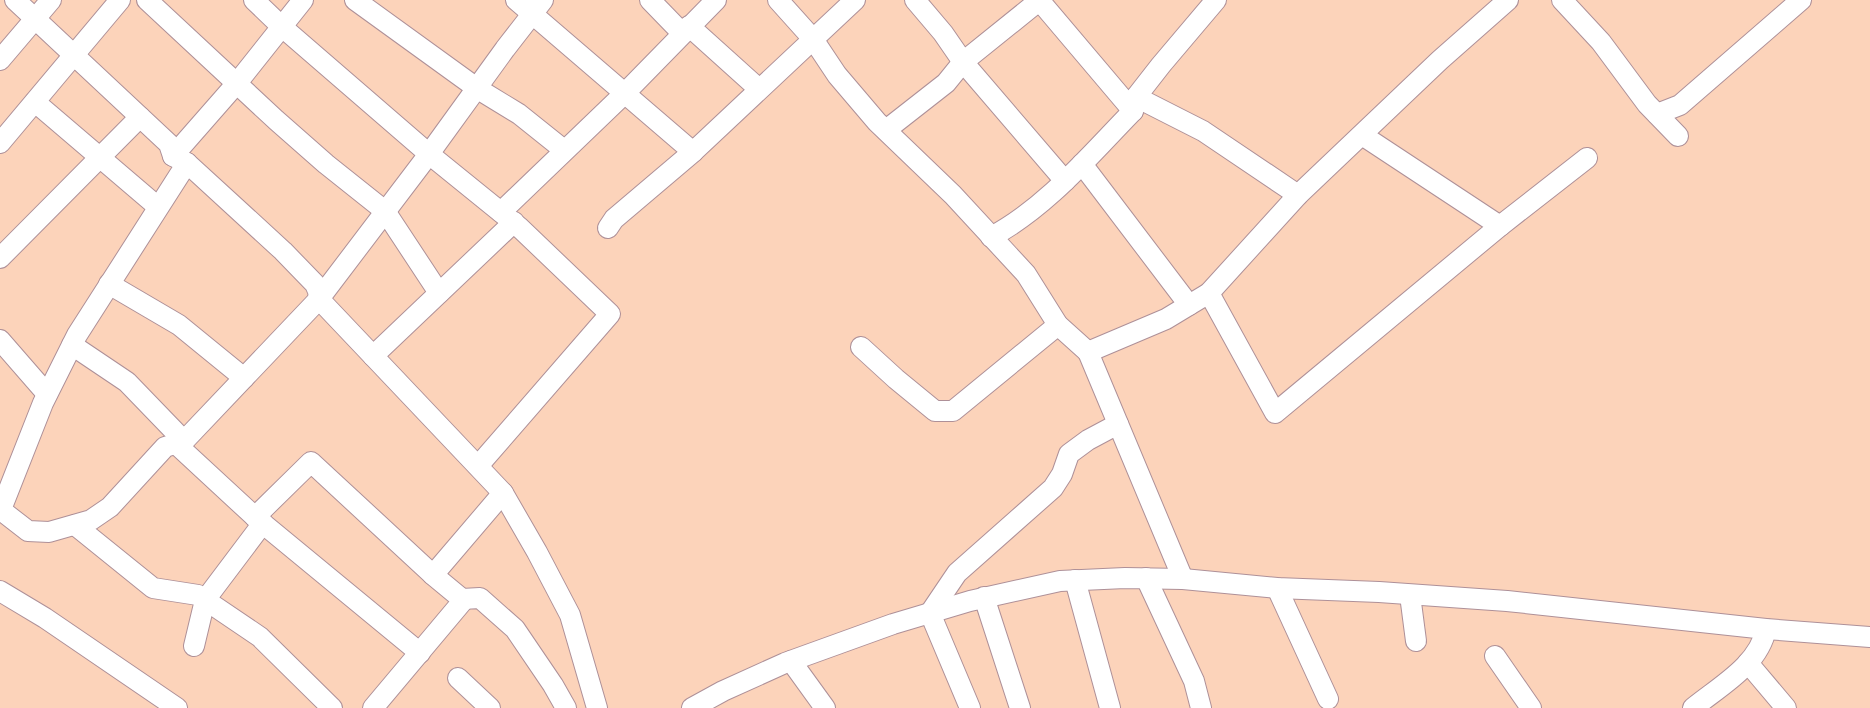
<svg xmlns="http://www.w3.org/2000/svg" width="1870" height="708" viewBox="0 0 1870 708" font-family="'PT Sans Narrow',sans-serif">
<rect width="100%" height="100%" fill="#fcf5f7"/>
<rect fill="#fcd3ba" x="0" y="0" width="1870" height="708"/>
<g fill="none" stroke-linecap="round" stroke-linejoin="round">
<g stroke="#ae9098" stroke-width="22">
<g id="minor">
<polyline points="15,0 169,144 173,156 187,163 283,251 315,284 318,291 319,299 503,493 537,552 570,615 597,708"/>
<polyline points="147,0 276,120 326,164 385,211 439,293"/>
<polyline points="254,0 281,26 429,154 519,227 610,314 478,466"/>
<polyline points="355,0 478,89 519,114 564,150"/>
<polyline points="516,0 693,152 855,0"/>
<polyline points="650,0 682,33"/>
<polyline points="778,0 813,39 837,75 877,122 953,195 1026,274 1058,325 1088,352"/>
<polyline points="915,0 943,33 963,62 1065,181"/>
<polyline points="1039,0 1133,111"/>
<polyline points="1562,0 1601,42 1647,104 1678,136"/>
<polyline points="689,26 759,89"/>
<polyline points="0,60 51,0"/>
<polyline points="1136,97 1203,131 1298,195"/>
<polyline points="35,102 158,207"/>
<polyline points="1657,114 1680,105 1801,0"/>
<polyline points="886,130 946,83 963,62 1040,0"/>
<polyline points="0,143 120,0"/>
<polyline points="173,156 237,83 303,0"/>
<polyline points="1082,164 1189,305"/>
<polyline points="501,212 625,93 716,0"/>
<polyline points="1500,226 1587,158"/>
<polyline points="608,228 614,219 693,152"/>
<path d="M 991,237 C 1047,207 1089,156 1133,111 L 1136,97 L 1161,65 L 1216,0"/>
<polyline points="0,258 140,117"/>
<polyline points="109,284 179,325 244,378"/>
<polyline points="1209,293 1275,413 1500,226 1362,135"/>
<polyline points="0,340 47,394"/>
<polyline points="72,345 127,382 184,441"/>
<polyline points="861,347 896,379 935,411 953,411 1058,325"/>
<polyline points="373,356 514,222"/>
<polyline points="175,443 255,517 420,653"/>
<polyline points="1,510 28,531 49,532 91,520 110,507 165,447 184,441 319,299 429,154 505,49 543,0"/>
<polyline points="0,512 43,403 77,335 187,163"/>
<polyline points="255,517 311,462 433,575"/>
<polyline points="75,525 153,588 198,595 260,637 332,708"/>
<polyline points="1146,578 1194,681 1201,708"/>
<polyline points="1183,579 1088,352 1166,319 1209,293 1298,195 1440,60 1508,0"/>
<polyline points="1075,580 1110,708"/>
<polyline points="1277,588 1328,699"/>
<polyline points="0,591 45,618 177,708"/>
<polyline points="1410,595 1416,641"/>
<polyline points="984,597 1020,708"/>
<polyline points="462,599 480,598 515,629 553,685 566,708"/>
<polyline points="194,646 205,600 263,523"/>
<polyline points="1495,656 1531,708"/>
<polyline points="791,661 825,708"/>
<polyline points="1748,663 1786,708"/>
<polyline points="458,678 490,708"/>
<polyline points="373,708 462,602 462,599 433,575 503,493"/>
<polyline points="692,708 723,691 785,663 893,624 970,601 1060,581 1125,578 1183,579 1277,588 1379,592 1507,601 1766,629 1870,637"/>
<polyline points="970,708 930,613 957,573 1053,488 1062,474 1069,454 1088,440 1118,424"/>
<path d="M 1693,708 C 1720,686 1759,665 1766,629"/>
</g>
</g>
<use href="#minor" stroke="#fff" stroke-width="20"/>
</g>
</svg>
